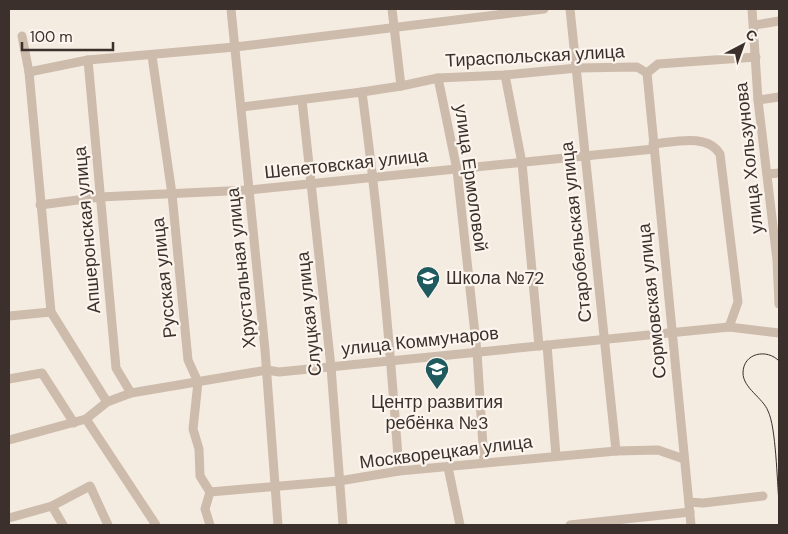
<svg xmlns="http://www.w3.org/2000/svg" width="788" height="534" viewBox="0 0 788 534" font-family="'DM Sans',sans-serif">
<rect width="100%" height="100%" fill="#f4ebe1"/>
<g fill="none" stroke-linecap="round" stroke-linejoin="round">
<g stroke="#cdbbac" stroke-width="9">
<polyline points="231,9 265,350 278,525"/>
<path d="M 392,9 L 401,86 L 362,92 C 379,218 390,344 399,471"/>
<polyline points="570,9 616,451"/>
<polyline points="752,9 758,100 777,260 779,304"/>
<polyline points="755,25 779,21"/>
<polyline points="22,36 29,72 51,312 107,402"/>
<polyline points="152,56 172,194 188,360 198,382 193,429 199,449 200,476 210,492"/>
<polyline points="88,60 116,368 131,393"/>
<polyline points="29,72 88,60 235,47 544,9"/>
<polyline points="647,73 691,525"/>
<polyline points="505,75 522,163 539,346"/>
<polyline points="438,78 457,170 477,352 484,462"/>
<polyline points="401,86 438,78 505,75 577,68 637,67 647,73 658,64 756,57"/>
<polyline points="302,100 331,367 343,525"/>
<polyline points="758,100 779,97"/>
<polyline points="242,107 362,92"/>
<path d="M 653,144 C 675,142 707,133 720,154 L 738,302 L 729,327"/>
<polyline points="767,174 779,173"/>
<polyline points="40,205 100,197 249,190 654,149"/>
<polyline points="9,316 51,312"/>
<polyline points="547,345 556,456"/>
<polyline points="9,379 42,373 74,423"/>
<polyline points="86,419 156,525"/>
<polyline points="9,440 86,419 107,402 131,393 267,370 279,372 729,327 779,333"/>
<polyline points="448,467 460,525"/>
<polyline points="210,492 339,481 399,471 616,451 658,450 684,459"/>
<polyline points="689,502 703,503 763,496"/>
<polyline points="52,506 63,525"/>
<polyline points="9,518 52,506 90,486 108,525"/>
<polyline points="210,525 205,509 210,492"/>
<polyline points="570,525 690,512"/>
</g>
<path stroke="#3b302b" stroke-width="1" d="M 779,361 C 767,348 743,353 743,373 C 743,388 763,398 768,411 C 776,427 777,481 779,502"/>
</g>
<defs>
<g id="school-pin" transform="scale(1.25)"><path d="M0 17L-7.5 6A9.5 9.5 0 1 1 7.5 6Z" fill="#1f5a5e" stroke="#fbf5ee"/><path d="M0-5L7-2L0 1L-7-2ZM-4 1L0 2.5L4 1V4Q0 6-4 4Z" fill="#fff"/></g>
</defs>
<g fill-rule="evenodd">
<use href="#school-pin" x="428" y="278"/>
<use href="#school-pin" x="437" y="369"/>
</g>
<g text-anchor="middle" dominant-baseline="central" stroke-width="4.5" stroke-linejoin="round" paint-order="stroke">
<g font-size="18" fill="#3b302b" stroke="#fbf5ee">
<text transform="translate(535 56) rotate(-3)">Тираспольская улица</text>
<text transform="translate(749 158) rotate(-96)">улица Хользунова</text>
<text transform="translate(346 164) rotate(-6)">Шепетовская улица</text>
<text transform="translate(471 178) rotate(82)">улица Ермоловой</text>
<text transform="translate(87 230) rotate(-95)">Апшеронская улица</text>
<text transform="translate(576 232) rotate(-96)">Старобельская улица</text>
<text transform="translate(241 268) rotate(-96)">Хрустальная улица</text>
<text transform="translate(164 278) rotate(-96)">Русская улица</text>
<text transform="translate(652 301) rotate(-96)">Сормовская улица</text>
<text transform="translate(309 314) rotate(-96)">Слуцкая улица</text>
<text transform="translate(420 341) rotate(-6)">улица Коммунаров</text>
<text transform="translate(446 452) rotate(-7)">Москворецкая улица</text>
</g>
<g font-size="18" fill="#3b302b" stroke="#fbf5ee" text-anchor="start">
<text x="446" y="278">Школа №72</text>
<text x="437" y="402" text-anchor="middle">Центр развития<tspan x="437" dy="21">ребёнка №3</tspan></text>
</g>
</g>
<rect width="788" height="534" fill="none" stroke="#3b302b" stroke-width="20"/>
<g transform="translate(743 45) rotate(41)" stroke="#fbf5ee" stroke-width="4" paint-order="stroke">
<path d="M0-4L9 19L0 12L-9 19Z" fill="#3b302b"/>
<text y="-8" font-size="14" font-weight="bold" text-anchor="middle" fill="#3b302b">С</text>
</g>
<path d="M22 42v8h91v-8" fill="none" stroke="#3b302b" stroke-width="2.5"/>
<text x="30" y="42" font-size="15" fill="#3b302b" stroke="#fbf5ee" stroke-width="4" paint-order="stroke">100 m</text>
</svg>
